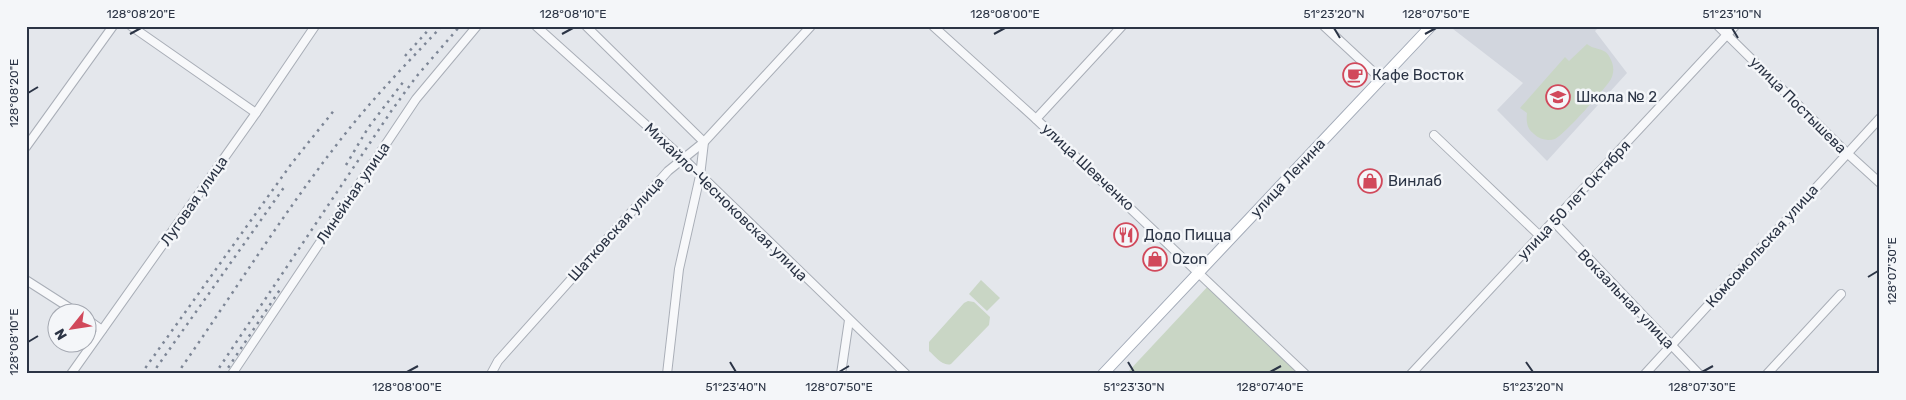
<svg xmlns="http://www.w3.org/2000/svg" width="1906" height="400" viewBox="0 0 1906 400" font-family="Rubik,sans-serif">
<rect width="100%" height="100%" fill="#e4e7ec"/>
<polygon fill="#d2d6de" points="1456,26 1600,26 1595,31 1627,73 1547,161 1497,110 1523,83 1453,29"/>
<g fill="#c9d6c5">
<path d="M 1587,44 C 1595,51 1606,46 1611,60 C 1614,66 1614,73 1611,79 C 1606,88 1564,135 1555,139 C 1548,141 1540,140 1534,134 C 1527,129 1526,122 1527,113 L 1520,108 L 1565,57 L 1569,61 Z"/>
<polygon points="981,280 1000,298 987,311 969,294"/>
<polygon points="1211,283 1302,374 1126,374"/>
<path d="M 968,301 L 974,302 L 990,317 L 989,325 L 951,364 C 943,367 935,356 929,351 L 929,342 L 964,303 Z"/>
</g>
<g fill="none" stroke-linecap="round" stroke-linejoin="round">
<g stroke="#a9aeb7" stroke-width="10">
<g id="minor">
<polyline points="131,26 256,113"/>
<polyline points="536,26 684,159 906,374"/>
<polyline points="586,26 704,142 700,176 679,269 667,374"/>
<polyline points="933,26 1036,119 1305,374"/>
<polyline points="1324,26 1381,79"/>
<polyline points="1718,26 1847,153 1880,183"/>
<polyline points="1036,119 1122,26"/>
<polyline points="1434,135 1540,236"/>
<polyline points="26,147 113,26"/>
<polyline points="1554,222 1699,374"/>
<polyline points="26,280 76,312"/>
<polyline points="88,320 102,330"/>
<polyline points="71,374 256,113 315,26"/>
<polyline points="232,374 416,99 477,26"/>
<polyline points="491,374 498,361 668,171 704,142 811,26"/>
<polyline points="841,374 849,320"/>
<polyline points="1411,374 1735,26"/>
<polyline points="1645,374 1880,118"/>
<polyline points="1767,374 1841,294"/>
</g>
</g>
<g stroke="#a3abb8" stroke-width="12">
<polyline id="major" points="1103,374 1431,26"/>
</g>
<use href="#minor" stroke="#f7f8fa" stroke-width="8"/>
<use href="#major" stroke="#fff" stroke-width="10"/>
<g stroke="#7d8696" stroke-width="2.5" stroke-dasharray="2.5 5" stroke-linecap="butt">
<polyline points="405,56 432,26"/>
<polyline points="346,165 368,128 404,81"/>
<polyline points="141,374 292,163 336,108"/>
<polyline points="152,374 285,186"/>
<path d="M 177,374 C 233,294 285,210 345,134 C 375,96 409,61 442,26"/>
<polyline points="215,374 392,110 416,77 460,26"/>
<polyline points="224,374 281,288"/>
</g>
</g>
<path fill="none" stroke="#2b3445" stroke-width="2" d="M 1334,28 L 1340,38M 1732,28 L 1738,38M 130,34 L 141,28M 562,34 L 573,28M 994,34 L 1005,28M 1425,34 L 1436,28M 28,93 L 38,87M 1868,277 L 1878,271M 28,342 L 38,336M 730,362 L 736,372M 1128,362 L 1134,372M 1526,362 L 1533,372M 407,372 L 418,366M 839,372 L 849,366M 1270,372 L 1281,366M 1702,372 L 1713,366"/>
<defs>
<g id="cafe-ring" transform="scale(1.25)"><circle r="9.5" fill="#f4f6f9" stroke="#d1495b" stroke-width="1.5"/><path d="M-5.5-4.5H6V0H3Q3 3.5 0 3.5H-2.5Q-5.5 3.5-5.5 0ZM3-3.2v2h1.7v-2ZM-6 4.5H4V6H-6Z" fill="#d1495b"/></g>
<g id="school-ring" transform="scale(1.25)"><circle r="9.5" fill="#f4f6f9" stroke="#d1495b" stroke-width="1.5"/><path d="M0-5L7-2L0 1L-7-2ZM-4 1L0 2.5L4 1V4Q0 6-4 4Z" fill="#d1495b"/></g>
<g id="shop-ring" transform="scale(1.25)"><circle r="9.5" fill="#f4f6f9" stroke="#d1495b" stroke-width="1.5"/><path d="M-5-2.5h2.3a2.7 3.5 0 0 1 5.4 0H5L5.5 6h-11ZM-1.5-2.5h3a1.5 2.3 0 0 0-3 0Z" fill="#d1495b"/></g>
<g id="restaurant-ring" transform="scale(1.25)"><circle r="9.5" fill="#f4f6f9" stroke="#d1495b" stroke-width="1.5"/><path d="M-5-6h1v4h1v-4h1v4h1v-4h1v5L-1.5 .5V6h-2V.5L-5-1ZM5-6V6H3V1.5H1.5Q1.5-4 5-6Z" fill="#d1495b"/></g>
</defs>
<g fill-rule="evenodd">
<use href="#cafe-ring" x="1355" y="75"/>
<use href="#school-ring" x="1558" y="97"/>
<use href="#shop-ring" x="1370" y="181"/>
<use href="#restaurant-ring" x="1126" y="235"/>
<use href="#shop-ring" x="1155" y="259"/>
</g>
<g text-anchor="middle" dominant-baseline="central" stroke-width="5" stroke-linejoin="round" paint-order="stroke">
<g font-size="15" fill="#2b3445" stroke="#f4f6f9" text-anchor="start">
<text x="1372" y="75">Кафе Восток</text>
<text x="1576" y="97">Школа № 2</text>
<text x="1388" y="181">Винлаб</text>
<text x="1144" y="235">Додо Пицца</text>
<text x="1172" y="259">Ozon</text>
</g>
<g font-size="15" fill="#2b3445" stroke="#f4f6f9">
<text transform="translate(1798 105) rotate(45)">улица Постышева</text>
<text transform="translate(1088 167) rotate(43)">улица Шевченко</text>
<text transform="translate(1288 178) rotate(-47)">улица Ленина</text>
<text transform="translate(353 193) rotate(-56)">Линейная улица</text>
<text transform="translate(1574 200) rotate(-47)">улица 50 лет Октября</text>
<text transform="translate(194 201) rotate(-55)">Луговая улица</text>
<text transform="translate(726 202) rotate(44)">Михайло-Чесноковская улица</text>
<text transform="translate(616 229) rotate(-48)">Шатковская улица</text>
<text transform="translate(1762 246) rotate(-48)">Комсомольская улица</text>
<text transform="translate(1626 299) rotate(46)">Вокзальная улица</text>
</g>
</g>
<rect width="1906" height="400" fill="none" stroke="#f4f6f9" stroke-width="55"/>
<g transform="translate(72 328) rotate(240)"><circle r="24" fill="#f4f6f9" stroke="#a4a8b1"/>
<path d="M0-4L9 19L0 12L-9 19Z" fill="#d1495b"/>
<text y="-8" font-size="14" font-weight="bold" text-anchor="middle" fill="#2b3445">N</text>
</g>
<rect x="28" y="28" width="1850" height="344" fill="none" stroke="#2b3445" stroke-width="2"/>
<g font-size="12" text-anchor="middle" fill="#2b3445">
<text x="141" y="18">128°08'20"E</text>
<text x="573" y="18">128°08'10"E</text>
<text x="1005" y="18">128°08'00"E</text>
<text x="1334" y="18">51°23'20"N</text>
<text x="1436" y="18">128°07'50"E</text>
<text x="1732" y="18">51°23'10"N</text>
<text transform="translate(14 93) rotate(-90)" y="4">128°08'20"E</text>
<text transform="translate(1892 271) rotate(-90)" y="4">128°07'30"E</text>
<text transform="translate(14 342) rotate(-90)" y="4">128°08'10"E</text>
<text x="407" y="391">128°08'00"E</text>
<text x="736" y="391">51°23'40"N</text>
<text x="839" y="391">128°07'50"E</text>
<text x="1134" y="391">51°23'30"N</text>
<text x="1270" y="391">128°07'40"E</text>
<text x="1533" y="391">51°23'20"N</text>
<text x="1702" y="391">128°07'30"E</text>
</g>
</svg>
